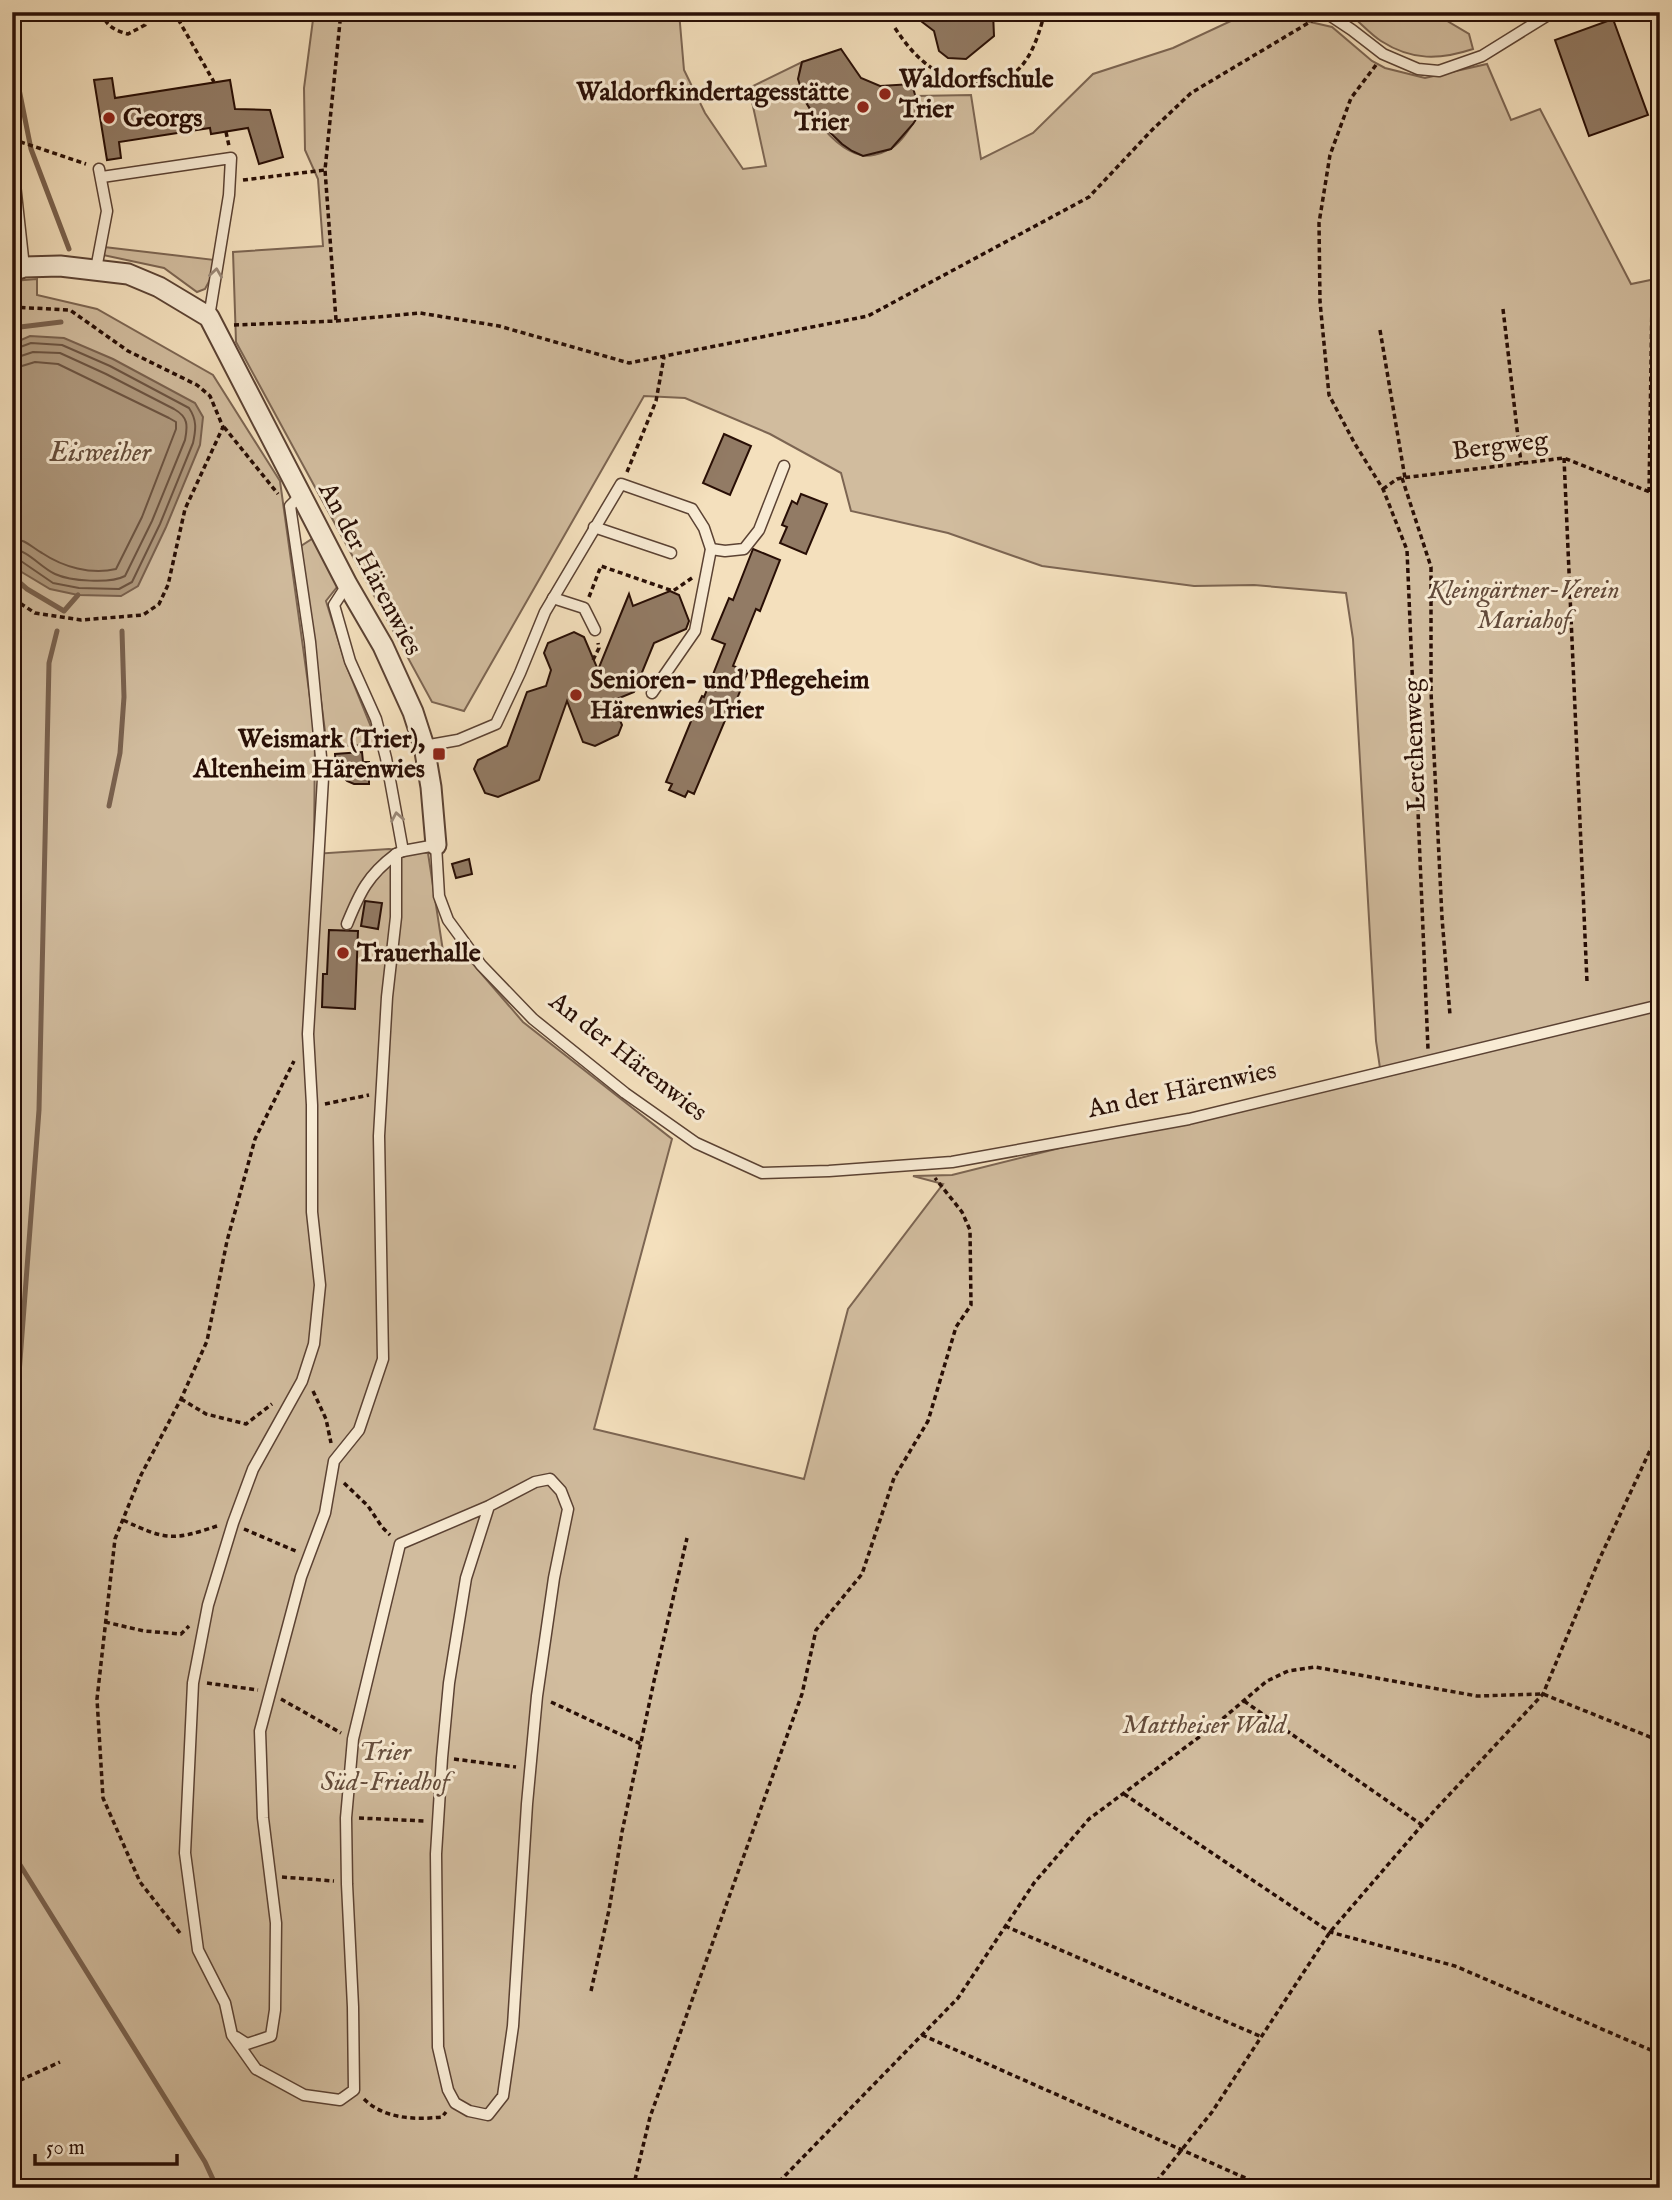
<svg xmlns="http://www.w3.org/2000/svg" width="1672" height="2200" viewBox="0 0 1672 2200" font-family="'IM FELL English',serif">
<rect width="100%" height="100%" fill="#f4e0bd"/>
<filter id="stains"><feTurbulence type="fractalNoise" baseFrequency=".00286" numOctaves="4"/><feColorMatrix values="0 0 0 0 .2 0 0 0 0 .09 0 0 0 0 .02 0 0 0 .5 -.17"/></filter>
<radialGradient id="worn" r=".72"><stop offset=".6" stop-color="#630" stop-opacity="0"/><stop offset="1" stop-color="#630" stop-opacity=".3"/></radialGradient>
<g fill="#d1bc9e" stroke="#7c6552" stroke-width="2">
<path d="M 314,12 L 679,12 L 684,70 L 705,113 L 743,169 L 766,166 L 749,88 L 802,62 C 789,93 830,148 861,155 C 869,157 881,154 888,150 C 902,144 911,125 920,113 L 915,96 L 971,95 L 981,159 L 1033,133 L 1093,74 L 1173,48 L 1250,12 L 1284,16 L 1332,27 L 1372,61 L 1385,68 L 1425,78 L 1487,64 L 1511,120 L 1540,109 L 1631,284 L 1660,278 L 1660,2188 L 12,2188 L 12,281 L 37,279 L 37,295 L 97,309 L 213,375 L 280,481 L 315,734 L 314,854 L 389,849 L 428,853 L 443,951 L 461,950 L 523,1022 L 672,1139 L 594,1429 L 804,1479 L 848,1309 L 943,1184 L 913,1176 L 952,1175 L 1380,1068 L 1376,1041 L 1353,639 L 1346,593 L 1254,585 L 1194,586 L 1042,566 L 948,533 L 851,511 L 841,473 L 770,434 L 685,398 L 644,396 L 464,711 L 432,702 L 236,342 L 233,252 L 323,246 L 318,179 L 305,150 L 304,88 Z"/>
<path d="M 1347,12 L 1432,12 L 1469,34 L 1473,49 C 1440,60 1412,61 1381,41 C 1369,33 1359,21 1347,12 Z"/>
<polygon points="104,247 215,260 212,276 205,289 197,292 164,268 103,255"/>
<polygon points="315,537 341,582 326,601 346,665 378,744 327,747 301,546"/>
</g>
<polygon fill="#af997e" stroke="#79614e" stroke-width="2" points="30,336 64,338 113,359 195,403 203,417 200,445 166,527 138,586 121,596 78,595 50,589 20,571 12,562 12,344"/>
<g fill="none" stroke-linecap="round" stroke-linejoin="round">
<g stroke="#6c5442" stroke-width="2">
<path d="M 12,350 L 31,343 L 62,345 L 110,366 L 189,408 C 197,420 196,429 193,443 L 160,524 L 132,582 L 119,589 L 79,588 L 53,583 L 18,559 L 12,558"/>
<path d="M 12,359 L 33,352 L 60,353 L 106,374 L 174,409 C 188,417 188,425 185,440 L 152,521 L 125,576 C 110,584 70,581 55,574 C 40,567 28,550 12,549"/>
<path d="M 12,369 L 35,362 L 58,364 L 169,418 L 176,422 L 176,429 L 142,517 L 116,569 C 91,575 63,567 42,553 C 31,547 26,539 12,539"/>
</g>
<g stroke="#79614e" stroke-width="5">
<polyline points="12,54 31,149 69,249"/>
<polyline points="12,328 61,322"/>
<polyline points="12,576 27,589 64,611 78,595"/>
<polyline points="109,806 120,753 124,697 122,631"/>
<polyline points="12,1466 39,1110 49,663 57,631"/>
<polyline points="12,1743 17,1860 205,2162 217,2188"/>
</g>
</g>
<g fill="#927b65" stroke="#280e05" stroke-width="2">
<polygon points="909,12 993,12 994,36 966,59 948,58 939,51 934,31"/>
<polygon points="1613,19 1648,115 1589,136 1555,40"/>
<polygon points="841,49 861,78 880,86 912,84 920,113 913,124 891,149 863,156 852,151 842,144 818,121 805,101 798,79 802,62"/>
<polygon points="112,78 115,98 230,80 235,109 270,110 283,157 259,164 248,128 211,134 210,128 119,142 121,158 107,160 94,80"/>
<polygon points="724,434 751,446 730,495 703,483"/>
<polygon points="801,494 827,504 806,554 780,543 787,527 782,525 792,501 797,504"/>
<polygon points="753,549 780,560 760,611 756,609 733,666 748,671 729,719 726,718 694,794 688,791 685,797 669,790 672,784 666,782 696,709 702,696 704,697 725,644 712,639 729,598 733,600"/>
<polygon points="670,591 679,595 689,621 686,629 654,643 634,692 612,701 622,725 618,735 595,746 583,742 567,701 539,780 498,797 485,793 474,769 478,760 507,746 527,692 546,686 551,670 544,653 548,643 574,632 584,637 598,670 629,594 633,606"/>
<polygon points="362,752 363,762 369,762 369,784 354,784 347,781 336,768 335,754"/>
<polygon points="469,859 472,874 456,878 452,864"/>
<polygon points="365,901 382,903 378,929 361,926"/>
<polygon points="329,930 358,931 355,1009 322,1007 323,974 327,974"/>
</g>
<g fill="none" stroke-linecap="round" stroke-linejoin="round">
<g stroke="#5b4233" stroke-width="13">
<g id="service">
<polyline points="1325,12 1352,30 1383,54 1418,69 1439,71 1482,56 1553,12"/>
<polyline points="12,157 24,267"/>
<polyline points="102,177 231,158 229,195 209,317"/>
<polyline points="96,269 107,211 99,169"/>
<polyline points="301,495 290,506 310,642 323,778 308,1034 312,1105 312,1212 320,1285 314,1344 302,1381 253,1469 233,1523 208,1605 193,1683 185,1853 198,1950 225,2003 232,2035 256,2069 304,2095 340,2100 354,2090 353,2007 347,1884 346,1818 350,1773 353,1739 400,1544 489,1506 535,1482 550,1479 561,1491 568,1509 554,1578 537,1696 527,1804 513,2026 503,2096 488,2115 469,2111 455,2103 448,2090 438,2047 436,1854 442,1758 449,1683 466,1578 489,1506"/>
<polyline points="594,527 671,553"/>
<polyline points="711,549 725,551 744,549 759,530 784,466"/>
<polyline points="347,585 334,605 350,661 376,719 386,758 403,851 436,845 439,896 448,920 481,965 533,1019 625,1093 696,1143 762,1173 829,1171 952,1162 1189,1119 1660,1005"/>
<polyline points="553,598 584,608 595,630"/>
<polyline points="424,746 458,740 496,724 520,673 545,612 621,484 692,509 704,528 711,549 695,631 652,693"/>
<path d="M 347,924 C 360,892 368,875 396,854"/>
<polyline points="236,2037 247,2044 271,2036 275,2010 276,1923 263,1818 260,1731 301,1577 325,1513 334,1461 359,1430 383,1359 379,1136 387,997 396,917 396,854 403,851"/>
</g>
</g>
<g stroke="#5b4233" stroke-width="23">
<polyline id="minor" points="12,271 24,267 60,266 128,274 159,287 209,317 347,584 383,646 413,712 424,746 431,787 436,845"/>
</g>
<g stroke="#280e05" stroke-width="3.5" stroke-dasharray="5 3.5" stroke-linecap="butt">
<path d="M 102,12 C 105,26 116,31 128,34 L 145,25 L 150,12"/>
<polyline points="174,12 214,82"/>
<polyline points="1035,12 1044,18"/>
<path d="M 895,28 C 917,62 945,86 987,81 C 996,80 1005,79 1013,74 C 1032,60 1039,33 1045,12"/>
<polyline points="1376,65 1351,98 1330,155 1319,223 1320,302 1329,395 1355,444 1383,489 1407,550 1428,1049"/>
<polyline points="226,132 229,146"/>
<polyline points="12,139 86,164"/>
<polyline points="243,180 325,170"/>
<polyline points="12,307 70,310 128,351 197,385 210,396 223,427 185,509 168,585 159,604 143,615 81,620 35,613 12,598"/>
<polyline points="1503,309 1521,463"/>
<polyline points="336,320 325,170 341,12"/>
<polyline points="234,325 336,321 420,313 499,326 629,363 868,316 1089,197 1152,130 1191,93 1315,19"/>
<polyline points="1380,330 1405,478"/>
<polyline points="224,427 278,494"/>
<polyline points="1564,458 1587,982"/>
<polyline points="627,472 656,401 664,357"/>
<polyline points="1402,478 1431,567 1431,692 1442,918 1450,1015"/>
<polyline points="1383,489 1397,479 1402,478 1564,458 1660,496"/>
<polyline points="1649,492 1652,300 1660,301"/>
<polyline points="589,597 601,566 673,591 692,578"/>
<polyline points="593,660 599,648 598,643"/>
<polyline points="325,1104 369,1095"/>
<polyline points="313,1391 326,1419 331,1443"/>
<polyline points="181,1399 206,1414 246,1424 272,1404"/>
<polyline points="344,1483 368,1506 382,1527 390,1535"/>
<path d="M 123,1520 C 165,1540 173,1541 217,1526"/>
<polyline points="244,1529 298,1552"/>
<polyline points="105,1622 144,1631 181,1634 189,1626"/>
<polyline points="207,1683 258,1690"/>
<polyline points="281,1699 341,1733"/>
<polyline points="1244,1701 1422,1825"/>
<polyline points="551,1702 641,1744"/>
<polyline points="454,1759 516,1767"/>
<polyline points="1124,1794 1330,1932 1455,1966 1660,2054"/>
<polyline points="359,1818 425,1821"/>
<polyline points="282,1877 334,1881"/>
<polyline points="1005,1926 1262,2037"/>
<polyline points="180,1933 140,1882 103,1798 97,1699 115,1539 141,1475 181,1399 207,1341 227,1241 255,1139 294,1061"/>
<polyline points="591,1991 609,1910 622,1832 654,1681 687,1538"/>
<polyline points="922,2035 1268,2188"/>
<polyline points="12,2084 60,2062"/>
<path d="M 364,2099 C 384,2119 415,2120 442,2117 L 446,2112"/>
<polyline points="633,2188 650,2117 802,1694 816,1630 862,1574 894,1478 928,1421 956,1327 971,1305 970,1230 962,1212 935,1178"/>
<polyline points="773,2188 958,1998 1034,1883 1089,1819 1214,1726 1267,1681 1288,1671 1315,1667 1477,1696 1543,1694 1660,1741"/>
<polyline points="1151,2188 1212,2112 1330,1932 1435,1810 1543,1694 1599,1560 1660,1429"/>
</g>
<use href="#service" stroke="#f8ebd4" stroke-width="10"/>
<use href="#minor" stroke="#f8ebd4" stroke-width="19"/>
</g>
<defs><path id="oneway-chevron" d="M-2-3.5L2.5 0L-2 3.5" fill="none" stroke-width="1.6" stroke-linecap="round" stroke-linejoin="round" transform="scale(1.75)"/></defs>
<g stroke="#9a8877">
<use href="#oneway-chevron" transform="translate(216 273) rotate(-82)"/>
<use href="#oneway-chevron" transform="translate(397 817) rotate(-100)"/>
</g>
<g fill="#8f2418" stroke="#f8ebd4" stroke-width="2.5">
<circle cx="885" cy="94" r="7"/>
<circle cx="863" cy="107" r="7"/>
<circle cx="109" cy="118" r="7"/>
<circle cx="576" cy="695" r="7"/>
<rect x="432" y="747" width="14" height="14" rx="3.5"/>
<circle cx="343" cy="953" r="7"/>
</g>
<g text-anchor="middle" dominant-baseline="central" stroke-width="6" stroke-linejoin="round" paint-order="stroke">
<g font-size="26" font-weight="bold" fill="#280e05" stroke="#f8ebd4" text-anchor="start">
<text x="899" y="79">Waldorfschule<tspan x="899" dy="30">Trier</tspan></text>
<text x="849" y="92" text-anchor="end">Waldorfkindertagesstätte<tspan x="849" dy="30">Trier</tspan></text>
<text x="123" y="118">Georgs</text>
<text x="590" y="680">Senioren- und Pflegeheim<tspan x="590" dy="30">Härenwies Trier</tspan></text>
<text x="425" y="739" text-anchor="end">Weismark (Trier),<tspan x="425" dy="30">Altenheim Härenwies</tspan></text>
<text x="357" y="953">Trauerhalle</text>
</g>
<g font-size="26" fill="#280e05" stroke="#f8ebd4">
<text transform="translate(1500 446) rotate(-7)">Bergweg</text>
<text transform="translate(370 569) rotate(62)">An der Härenwies</text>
<text transform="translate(1415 745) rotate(-92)">Lerchenweg</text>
<text transform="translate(628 1057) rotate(38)">An der Härenwies</text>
<text transform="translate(1182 1090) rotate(-12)">An der Härenwies</text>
</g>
<g font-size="26" font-style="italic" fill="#634b3b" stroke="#f8ebd4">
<text x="1524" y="590">Kleingärtner-Verein<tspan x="1524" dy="30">Mariahof</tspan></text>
<text x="1204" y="1725">Mattheiser Wald</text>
<text x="385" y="1752">Trier<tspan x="385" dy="30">Süd-Friedhof</tspan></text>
</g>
<g font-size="28" font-style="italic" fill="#654d3b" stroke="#f8ebd4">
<text x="100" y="453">Eisweiher</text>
</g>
</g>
<rect width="1672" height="2200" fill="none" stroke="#f4e0bd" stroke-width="42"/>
<rect x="14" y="14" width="1644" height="2172" fill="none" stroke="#280e05" stroke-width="3.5"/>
<rect x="21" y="21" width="1630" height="2158" fill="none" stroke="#280e05" stroke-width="2"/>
<path d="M35 2154v10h142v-10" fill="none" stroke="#280e05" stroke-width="3.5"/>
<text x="46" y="2154" font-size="21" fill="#280e05" stroke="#f8ebd4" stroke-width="5" paint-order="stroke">50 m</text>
<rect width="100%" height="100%" filter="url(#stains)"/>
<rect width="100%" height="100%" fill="url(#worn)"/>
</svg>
